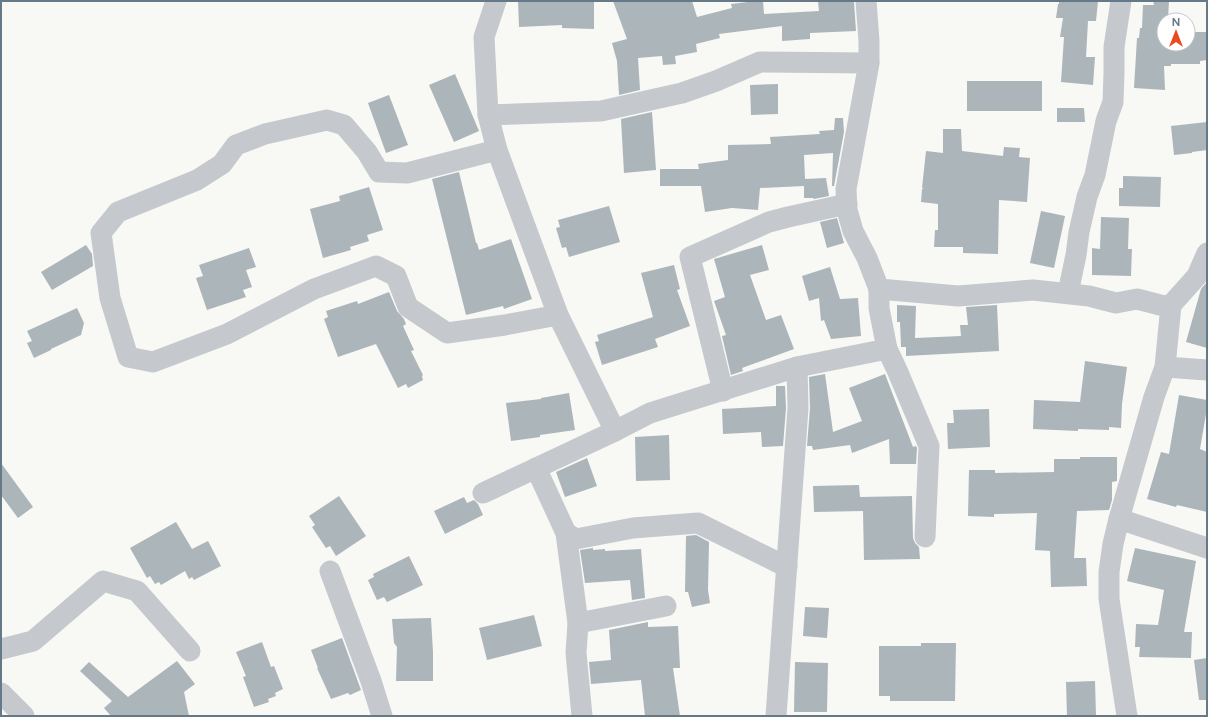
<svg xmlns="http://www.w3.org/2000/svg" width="1208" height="717" viewBox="0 0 1208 717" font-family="Figtree,sans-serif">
<rect width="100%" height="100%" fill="#f8f8f5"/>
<g fill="#acb5ba">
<polygon points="518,1 594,1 594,29 562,28 562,25 519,27"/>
<polygon points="613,1 692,1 697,17 732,8 731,4 756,1 763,1 764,14 819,11 818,1 854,2 856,31 810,33 810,39 782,41 782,26 719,34 720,38 696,44 697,52 675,56 676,64 663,65 662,56 638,58 640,90 619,95 617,61 612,43 627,39"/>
<polygon points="1059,1 1098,1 1096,21 1088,21 1086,57 1095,57 1093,85 1061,82 1064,37 1060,37 1063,18 1056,18 1058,4 1059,4"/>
<polygon points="1153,1 1169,1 1168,20 1164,20 1164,44 1188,44 1188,32 1207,32 1207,60 1200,61 1200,64 1171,64 1171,66 1164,66 1165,90 1134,88 1137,38 1139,38 1140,28 1142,28 1143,5 1154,5"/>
<polygon points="455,74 479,131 454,142 429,85"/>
<rect x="967" y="81" width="75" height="30"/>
<polygon points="778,84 778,114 751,115 750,85"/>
<polygon points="389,95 408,145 386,153 368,103"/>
<polygon points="1057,108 1084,108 1085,122 1057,122"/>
<polygon points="652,112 656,170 624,173 621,119"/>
<polygon points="835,118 843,118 844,132 834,186 832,186 833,153 804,155 805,179 826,178 829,196 814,199 813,198 804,198 804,186 760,188 758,210 732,208 705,212 701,186 660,186 660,169 699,169 698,164 728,160 728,145 771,144 770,137 820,134 819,131 834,130"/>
<polygon points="1207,122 1207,150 1192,152 1192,153 1174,155 1171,126"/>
<polygon points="943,129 961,129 962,151 1003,156 1004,147 1020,148 1019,157 1030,158 1027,202 999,200 998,254 963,253 963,247 934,247 935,230 938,230 938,204 921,202 922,189 924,188 922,188 926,151 943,153"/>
<polygon points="459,172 476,243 477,243 479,250 511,239 532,299 504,309 503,306 466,315 432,179"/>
<polygon points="1123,176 1161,177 1160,207 1119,206 1119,188 1123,188"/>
<polygon points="369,187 383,230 367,235 369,241 350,247 351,250 323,258 310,209 340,201 339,196"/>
<polygon points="609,206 620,242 569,257 566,247 562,248 556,228 560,227 558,220"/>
<polygon points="1041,211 1065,216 1054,268 1030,263"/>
<polygon points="1101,217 1129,218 1128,249 1132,249 1131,276 1092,275 1092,248 1100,249"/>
<polygon points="837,218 844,243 827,248 820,222"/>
<polygon points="86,245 92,254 93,266 52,290 41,272"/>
<polygon points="762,245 769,270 750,275 766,320 781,315 794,349 742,368 743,371 731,375 722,336 726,335 714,301 725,297 714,259"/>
<polygon points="249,248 256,267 246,270 252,287 243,290 246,297 207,310 196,278 203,276 199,265"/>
<polygon points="674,265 680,289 677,290 690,326 655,339 658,347 602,365 595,342 599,341 597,335 653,317 641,273"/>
<polygon points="830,267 840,299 858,298 861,336 831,339 824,320 821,321 819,298 809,301 802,276"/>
<polygon points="1207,282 1207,348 1186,342 1201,289"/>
<polygon points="389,292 397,311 404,319 406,324 403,326 414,350 411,351 423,375 422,376 423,380 408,388 406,384 398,388 376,344 338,357 324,319 328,317 326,311 357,301 358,304"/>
<polygon points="897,305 916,306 915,338 961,336 960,325 968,325 966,307 997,305 999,351 906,356 906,347 901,347 900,322 897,322"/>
<polygon points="77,308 84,323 81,335 51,349 51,350 34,358 27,343 32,341 27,331"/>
<polygon points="1085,361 1127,367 1122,404 1121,428 1109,427 1109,430 1078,429 1078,431 1033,429 1034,400 1080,402"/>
<polygon points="825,374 833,432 862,421 849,388 885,374 913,447 916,446 917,448 916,464 890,464 889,439 852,453 850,445 813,450 812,446 807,446 810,408 809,377"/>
<polygon points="776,386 785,386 786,408 783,446 762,447 761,432 723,434 722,409 776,406"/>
<polygon points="569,393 575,430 540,435 540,437 511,441 506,403 541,399 541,398"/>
<polygon points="1179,395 1207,400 1207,408 1200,449 1207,452 1207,512 1177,505 1176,507 1147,499 1161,452 1169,454"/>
<polygon points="989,409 990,447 948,449 947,423 954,423 953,410"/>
<polygon points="669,435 670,480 636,481 635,437"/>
<polygon points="1080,457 1117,457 1117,481 1112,482 1112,500 1109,510 1077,511 1074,558 1086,558 1087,586 1051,587 1050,551 1035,550 1037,513 994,514 994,517 968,516 969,470 995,470 995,473 1054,472 1054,459 1080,459"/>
<polygon points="587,458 597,486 565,497 556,472"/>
<polygon points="1,463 33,507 18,518 1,495"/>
<polygon points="859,485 860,497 912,496 913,538 915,543 919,547 920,559 864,560 863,511 814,512 813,486"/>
<polygon points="339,496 366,536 336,556 330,546 326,548 312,527 315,525 309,516"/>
<polygon points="464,497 467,503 474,500 478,504 483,515 445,534 434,511"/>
<polygon points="176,522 192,549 208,541 221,566 194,580 192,577 189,579 185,571 161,585 159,582 155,584 150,576 147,578 130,548"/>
<polygon points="696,535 709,542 708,590 710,603 692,607 688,592 685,592 686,536"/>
<polygon points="593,548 593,550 605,549 605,551 641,549 645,598 632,600 630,580 585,583 580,550"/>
<polygon points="1135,548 1196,561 1184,632 1192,632 1191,658 1139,657 1140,647 1135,647 1136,624 1158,625 1164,590 1127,581"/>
<polygon points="409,556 423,585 387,602 384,597 377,600 368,580 374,577 373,574"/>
<polygon points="805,607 829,608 827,638 803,636"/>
<polygon points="534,615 542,646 487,660 479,628"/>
<polygon points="431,618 433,652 433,681 396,681 397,647 394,643 392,619"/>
<polygon points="648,622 648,627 678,626 680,668 673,668 680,716 645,716 641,680 591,684 589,662 611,660 609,630"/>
<polygon points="342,638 361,690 350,695 348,693 331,699 317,668 318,668 311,650"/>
<polygon points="262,642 271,667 274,666 283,689 275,693 276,696 268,699 269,702 254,707 243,677 246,676 236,652"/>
<polygon points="921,643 956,643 955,701 890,701 890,696 879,696 879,646 921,646"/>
<polygon points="1207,658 1207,700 1199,700 1194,660"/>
<polygon points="177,661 195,684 184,692 189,716 111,716 104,708 112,701 80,671 89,662 128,697"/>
<polygon points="795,662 828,663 827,712 794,712"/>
<polygon points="1095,681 1096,716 1067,716 1066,682"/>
</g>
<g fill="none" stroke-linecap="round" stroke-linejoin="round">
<g stroke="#c5c9cd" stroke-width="21">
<polyline points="496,1 484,37 488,115 497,150 558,315 615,431"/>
<polyline points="866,1 869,41 869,63 846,189 847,210 853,231 867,258 879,289 958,296 1033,290 1089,296 1116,303 1137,299 1164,306 1171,305 1165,367 1154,397 1119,519 1113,544 1109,572 1109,599 1127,716"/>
<polyline points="488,115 601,111 682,93 716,81 760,62 869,63"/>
<polyline points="497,150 407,173 379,172 367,152 344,125 327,120 265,134 236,145 222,164 197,180 118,212 101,233 110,298 128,357 153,362 227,334 314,289 376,266 396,276 408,307 447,333 505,325 558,315"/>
<polyline points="1068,293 1076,255 1079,232 1087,197 1095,175 1106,121 1113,102 1114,73 1114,47 1121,1"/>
<polyline points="1171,305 1197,276 1207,253"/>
<polyline points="887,349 897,370 929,446 925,537"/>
<polyline points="1165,367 1207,370"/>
<polyline points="723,391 690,257 769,222 788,217 847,204"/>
<polyline points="536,468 566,533 578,623 576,653 582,716"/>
<polyline points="483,493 615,431 650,413 797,367 887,349 879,308 879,289"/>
<polyline points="1119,519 1207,548"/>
<polyline points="566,533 576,539 633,528 698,523 787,567"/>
<polyline points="330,571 371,681 382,716"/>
<polyline points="578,623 666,606"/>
<polyline points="1,649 33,641 103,581 137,591 190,651"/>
<polyline points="1,693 24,716"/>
<polyline points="776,716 798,408 797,367"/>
</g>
</g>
<rect width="1208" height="717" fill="none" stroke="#657988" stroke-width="4"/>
<g transform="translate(1176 32)"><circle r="19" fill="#ffffff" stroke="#c1c9cf"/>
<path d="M0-3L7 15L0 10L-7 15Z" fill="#ed4920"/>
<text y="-6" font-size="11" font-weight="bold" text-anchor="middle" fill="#657988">N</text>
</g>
</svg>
